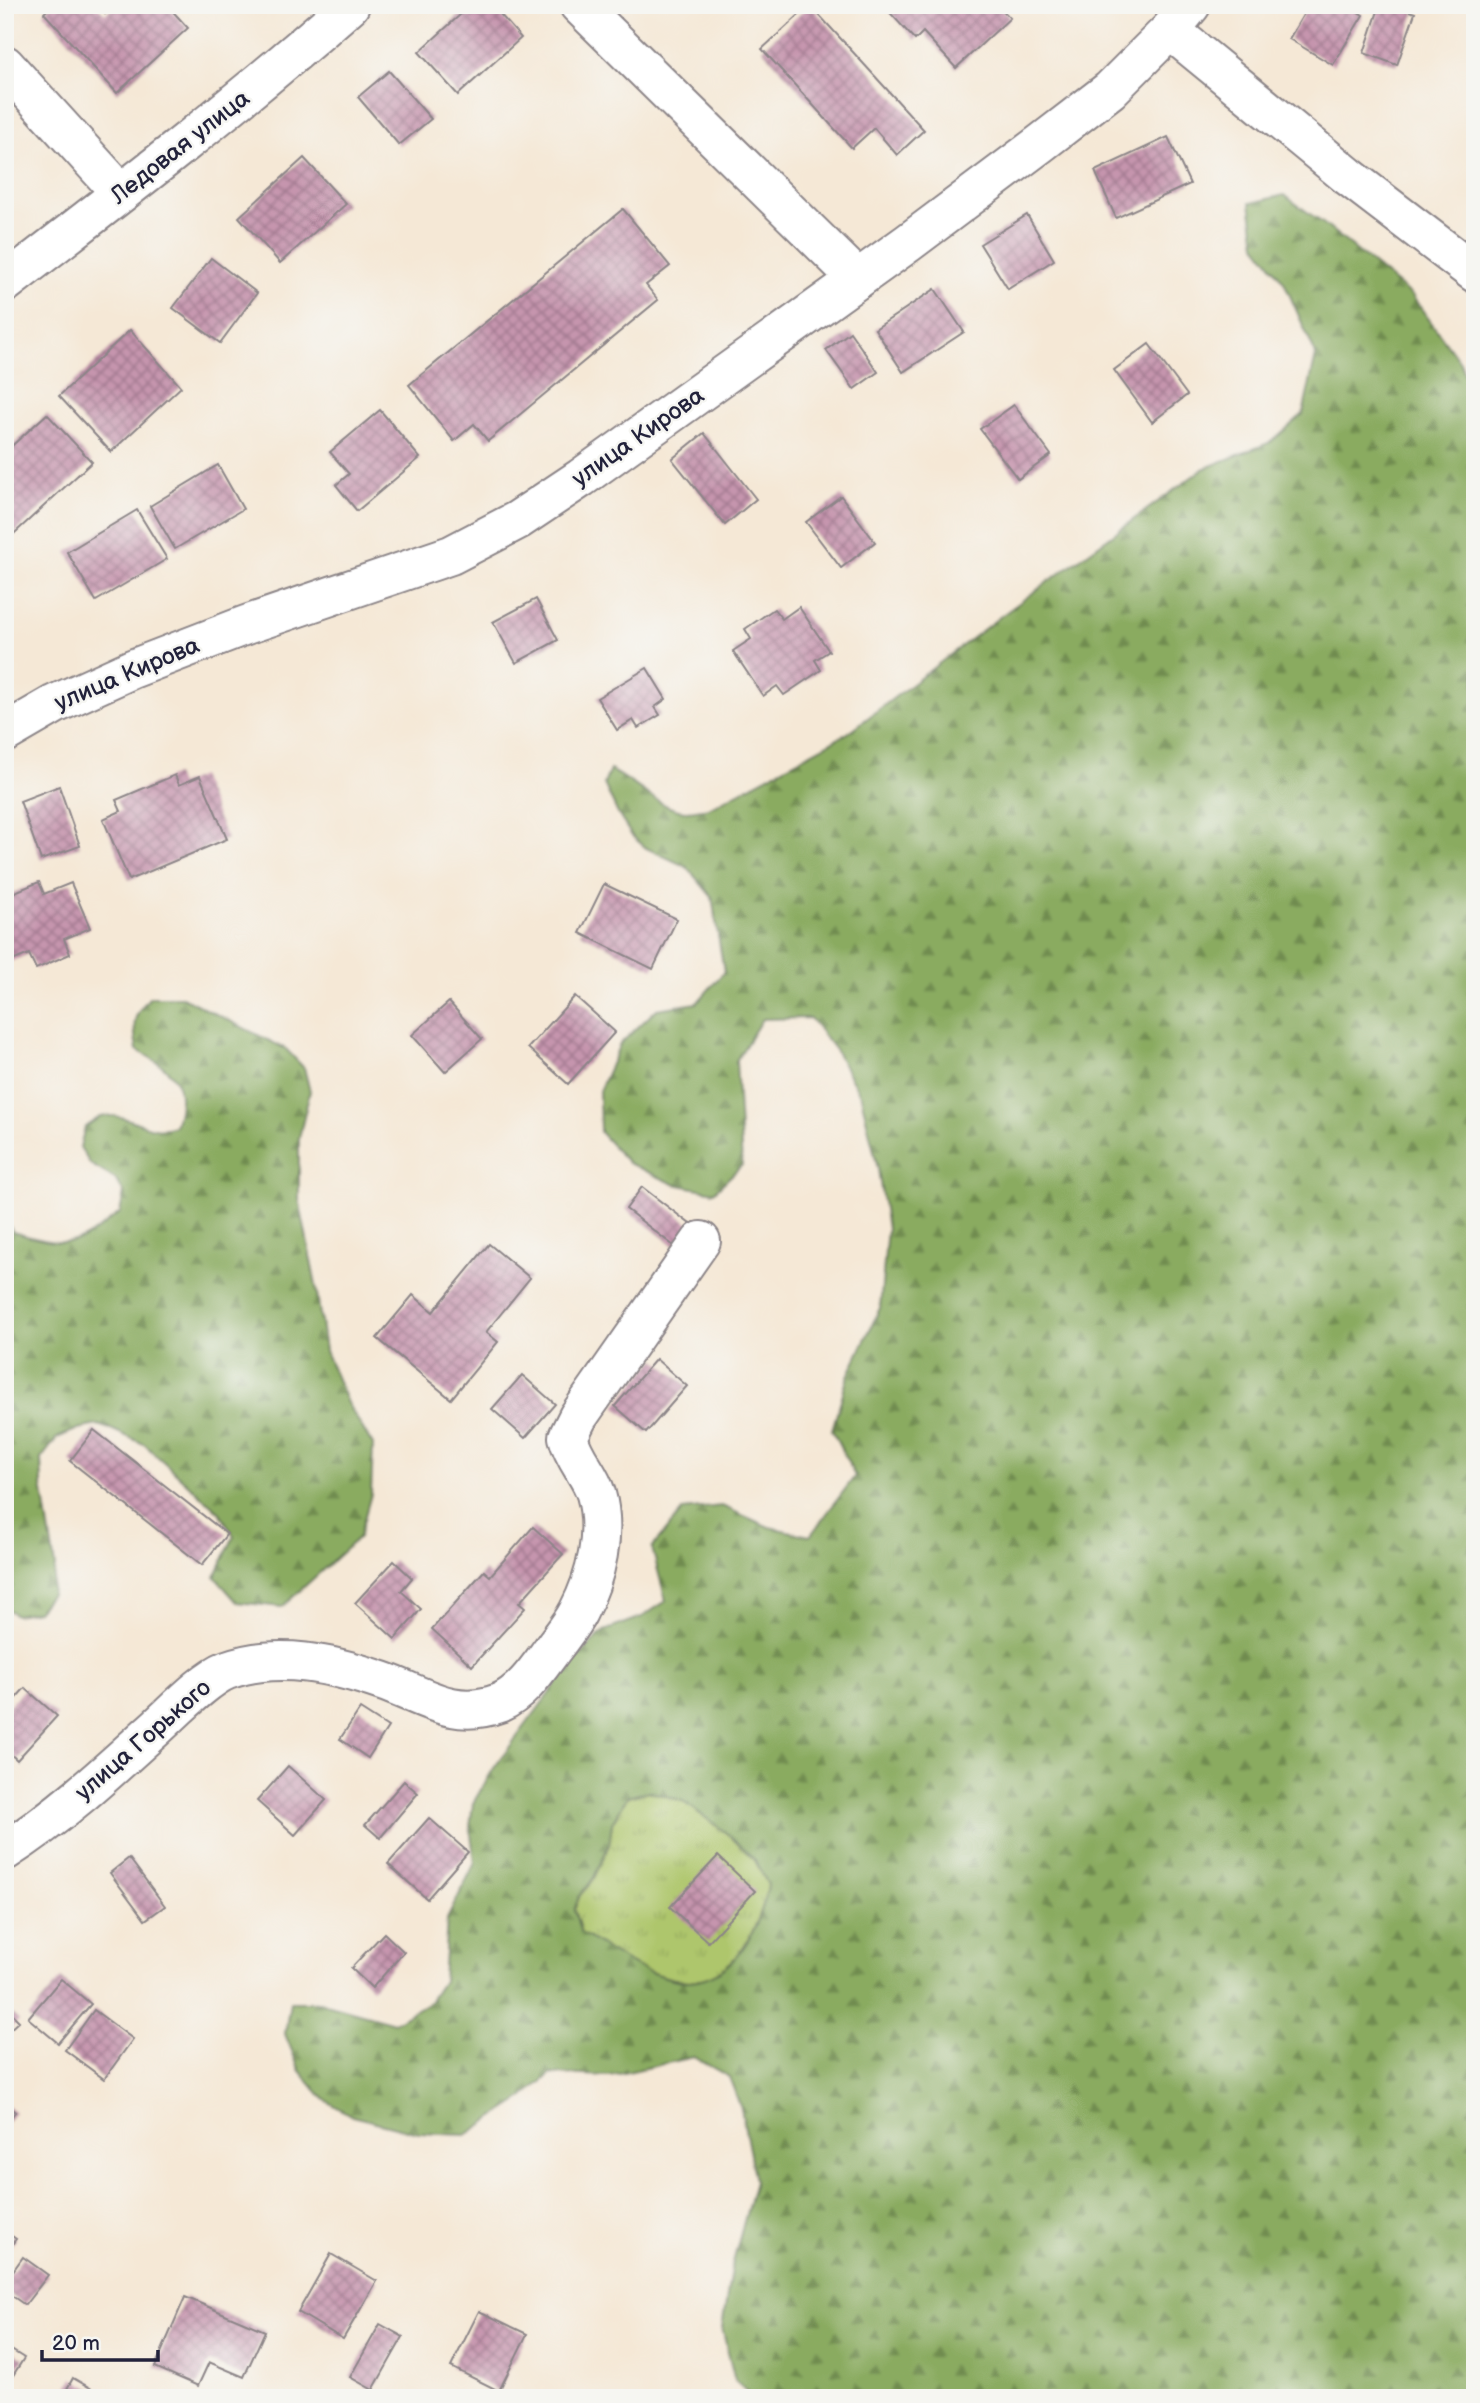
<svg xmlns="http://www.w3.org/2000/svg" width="1480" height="2403" viewBox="0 0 1480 2403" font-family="'Balsamiq Sans',sans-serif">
<defs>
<pattern id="grass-tufts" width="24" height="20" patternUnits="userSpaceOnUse" patternTransform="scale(1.75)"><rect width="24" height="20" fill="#aec66c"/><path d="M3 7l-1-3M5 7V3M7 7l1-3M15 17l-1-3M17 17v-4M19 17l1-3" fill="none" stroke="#95aa5e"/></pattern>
<pattern id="forest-firs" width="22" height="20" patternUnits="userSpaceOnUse" patternTransform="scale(1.75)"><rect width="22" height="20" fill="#8aab60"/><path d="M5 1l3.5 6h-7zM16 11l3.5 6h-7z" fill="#708b50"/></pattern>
<pattern id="building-cross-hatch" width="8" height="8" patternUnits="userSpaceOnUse" patternTransform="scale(1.75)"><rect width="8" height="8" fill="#c695ae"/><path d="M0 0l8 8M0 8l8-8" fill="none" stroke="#a0798f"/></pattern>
</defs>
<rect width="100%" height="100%" fill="#f6f6f2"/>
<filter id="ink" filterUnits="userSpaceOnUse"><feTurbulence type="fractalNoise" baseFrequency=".0143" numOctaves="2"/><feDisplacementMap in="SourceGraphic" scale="14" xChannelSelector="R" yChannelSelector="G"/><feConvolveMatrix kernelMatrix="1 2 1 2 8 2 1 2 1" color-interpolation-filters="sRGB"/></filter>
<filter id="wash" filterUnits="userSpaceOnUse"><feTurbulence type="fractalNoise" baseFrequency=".00686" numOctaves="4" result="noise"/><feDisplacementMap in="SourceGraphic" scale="28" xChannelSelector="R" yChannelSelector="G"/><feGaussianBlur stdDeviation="1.57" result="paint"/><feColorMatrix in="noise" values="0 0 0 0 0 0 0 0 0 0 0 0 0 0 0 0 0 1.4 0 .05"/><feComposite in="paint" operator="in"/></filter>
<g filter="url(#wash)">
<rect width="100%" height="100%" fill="#f5e8d6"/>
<path fill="url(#grass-tufts)" stroke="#687454" stroke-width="2" d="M 649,1791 L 683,1801 L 729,1835 L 755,1860 L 769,1885 C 759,1926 737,1978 689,1981 C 677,1981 658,1975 647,1971 C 626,1963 601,1945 581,1934 L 574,1910 L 580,1895 L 594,1878 L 609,1845 L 612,1823 L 627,1797 Z"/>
<g fill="url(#forest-firs)" stroke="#56664e" stroke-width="2" fill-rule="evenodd">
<path d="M 1284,195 L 1324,224 L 1412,296 L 1460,362 L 1475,403 L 1475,2398 L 754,2398 L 735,2381 L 722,2328 L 731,2270 L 755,2181 L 741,2108 L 729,2077 L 694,2057 L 610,2076 L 551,2074 L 519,2101 L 466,2135 L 419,2133 L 352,2116 L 324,2099 L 300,2071 L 285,2034 L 290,2002 L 319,2002 L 394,2023 L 429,2002 L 443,1981 L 447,1919 L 475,1863 L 470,1827 L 473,1803 L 494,1768 L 571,1664 L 604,1631 L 642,1617 L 666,1601 L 652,1548 L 683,1510 L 722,1506 L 769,1527 L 810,1536 L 855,1476 L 832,1430 L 848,1376 L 880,1308 L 887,1229 L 878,1169 L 861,1096 L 835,1050 L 810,1018 L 762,1019 L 736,1061 L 742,1165 L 714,1192 L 674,1184 L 628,1163 L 600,1132 L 599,1091 L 620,1044 L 657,1009 L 697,1003 L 724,972 L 712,897 L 687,867 L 646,848 L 632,836 L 618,814 L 604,784 L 610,770 C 633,780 662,811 686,811 C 693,811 702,809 709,808 L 848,733 L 1001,616 L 1203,469 L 1271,442 L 1303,414 L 1316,355 L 1284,282 L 1256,244 L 1250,203 ZM 649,1791 L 683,1801 L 729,1835 L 755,1860 L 768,1885 C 760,1926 737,1978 689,1981 C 677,1981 658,1975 647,1971 C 627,1964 600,1944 581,1933 L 574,1910 L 580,1895 L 594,1878 L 609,1845 L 612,1823 L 627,1797 Z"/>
<path d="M 150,997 L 182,997 L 286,1049 L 304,1068 L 310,1091 L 299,1138 L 299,1199 L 316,1286 L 325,1351 L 347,1403 L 373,1445 L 371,1494 L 359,1537 L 282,1607 L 237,1602 L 215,1577 L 234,1536 L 220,1513 L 144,1444 L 113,1430 L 98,1425 L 78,1429 L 57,1438 L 41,1459 L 42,1485 L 55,1566 L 51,1594 L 37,1611 L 16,1615 L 5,1608 L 5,1219 L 13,1232 C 33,1238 64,1248 84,1238 C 96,1232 108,1221 120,1213 L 124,1193 L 115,1179 L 90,1164 L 80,1147 L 85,1127 C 90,1124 98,1117 104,1116 C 131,1113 148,1136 175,1126 C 190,1082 172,1070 137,1050 C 133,1021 131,1019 150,997 Z"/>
</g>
<g id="blocks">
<g fill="url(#building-cross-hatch)">
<polygon points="52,5 97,5 105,14 114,5 167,5 188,28 117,93 44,13"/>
<polygon points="471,5 492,5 521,38 458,95 419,52"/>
<polygon points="810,5 924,130 897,155 874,128 852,148 762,49"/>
<polygon points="883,5 998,5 1010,18 956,68 923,32 915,40"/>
<polygon points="1309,5 1347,5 1363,15 1333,65 1289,39"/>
<polygon points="1380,5 1391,5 1415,13 1397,65 1364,53"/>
<polygon points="389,71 431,119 399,145 358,97"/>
<polygon points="1168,137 1190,184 1116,218 1095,171"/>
<polygon points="304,158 346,204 280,263 239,217"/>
<polygon points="623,209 670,266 646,285 658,300 488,441 474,424 454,441 409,385"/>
<polygon points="1027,215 1054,260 1008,289 980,244"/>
<polygon points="211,258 257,293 220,343 173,308"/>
<polygon points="935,289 964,332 903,372 875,329"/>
<polygon points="130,330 181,387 111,452 59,396"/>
<polygon points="850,332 878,372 854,389 826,350"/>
<polygon points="1149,344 1187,395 1152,422 1114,370"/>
<polygon points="1014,405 1051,455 1018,479 980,429"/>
<polygon points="380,410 420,458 357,511 336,485 349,474 330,452"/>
<polygon points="47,414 92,462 5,542 5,452"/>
<polygon points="704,433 756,499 725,525 672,459"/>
<polygon points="218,465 243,509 175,549 150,506"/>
<polygon points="841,496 875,542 841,568 806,522"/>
<polygon points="137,510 167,559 96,601 67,552"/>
<polygon points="536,599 558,640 516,663 493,622"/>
<polygon points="799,607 829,651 815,660 821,670 784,695 777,686 763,696 733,651 751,639 745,629 774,609 782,619"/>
<polygon points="647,668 666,699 655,707 660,715 638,728 633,720 617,730 597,698"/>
<polygon points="175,775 179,785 200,776 227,839 129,880 103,819 121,811 116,800"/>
<polygon points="59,786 80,846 41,860 20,801"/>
<polygon points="39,882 44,894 71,883 90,928 64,939 70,954 36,969 29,954 5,964 5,911 10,909 5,896"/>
<polygon points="604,884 677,919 653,969 580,933"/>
<polygon points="575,996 615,1032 568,1084 528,1048"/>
<polygon points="449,1002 482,1039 445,1072 412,1035"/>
<polygon points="642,1187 690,1224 674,1246 626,1209"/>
<polygon points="489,1244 530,1278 486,1332 498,1342 451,1399 377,1338 413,1295 433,1312"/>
<polygon points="656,1359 687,1386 646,1433 615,1406"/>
<polygon points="522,1375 555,1404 525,1438 492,1409"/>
<polygon points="94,1430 227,1534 202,1565 70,1461"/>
<polygon points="533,1527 563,1554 519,1603 525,1608 472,1666 432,1629 484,1571 490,1576"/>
<polygon points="394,1561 412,1578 401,1591 421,1609 395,1639 355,1603"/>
<polygon points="25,1688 57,1716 17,1760 5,1749 5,1710"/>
<polygon points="360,1709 388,1727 368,1758 340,1739"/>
<polygon points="288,1766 326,1800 295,1835 257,1801"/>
<polygon points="404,1781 418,1793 380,1838 365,1825"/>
<polygon points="429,1818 468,1852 427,1899 388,1864"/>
<polygon points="718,1856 755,1891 708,1942 670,1907"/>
<polygon points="129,1858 165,1906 145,1920 110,1873"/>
<polygon points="384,1933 404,1952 372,1988 351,1968"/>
<polygon points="61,1979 91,2004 58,2043 28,2018"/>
<polygon points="5,2007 19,2021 5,2034"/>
<polygon points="94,2010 133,2039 104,2079 65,2050"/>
<polygon points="5,2104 15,2112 5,2125"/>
<polygon points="5,2231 16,2239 5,2253"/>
<polygon points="331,2254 377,2281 343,2339 298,2312"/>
<polygon points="23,2257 48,2275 25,2305 5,2291 5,2282"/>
<polygon points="185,2297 265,2331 244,2377 209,2362 198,2386 155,2367"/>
<polygon points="479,2311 527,2334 499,2391 451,2367"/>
<polygon points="380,2324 403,2337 373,2390 350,2377"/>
<polygon points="5,2346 24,2358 5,2388"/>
<polygon points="73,2378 104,2396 103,2398 62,2398"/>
</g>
</g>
</g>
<g filter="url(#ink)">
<use href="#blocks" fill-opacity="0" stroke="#8c8588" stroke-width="2"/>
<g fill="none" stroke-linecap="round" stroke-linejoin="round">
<g stroke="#8c8588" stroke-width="42">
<g id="minor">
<polyline points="579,5 858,279"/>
<polyline points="1170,30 1348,176 1475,273"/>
<polyline points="5,65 121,193"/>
<path d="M 5,283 C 122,193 239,103 350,5"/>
<polyline points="5,733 55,704 132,669 246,625 451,555 518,520 581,478 908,243 1040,144 1110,90 1170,30 1191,5"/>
<path d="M 5,1851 C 57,1818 104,1775 149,1734 C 169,1717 204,1679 227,1670 C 278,1652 332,1664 382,1681 C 423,1695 453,1720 499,1703 C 523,1693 539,1667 554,1647 C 562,1636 572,1624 578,1612 C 596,1578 607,1533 596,1494 C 590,1474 574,1460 568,1437 L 578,1417 L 701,1241"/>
</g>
</g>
<use href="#minor" stroke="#fff" stroke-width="38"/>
</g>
</g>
<g text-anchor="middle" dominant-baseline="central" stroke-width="5" stroke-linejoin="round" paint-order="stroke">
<g font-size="24" fill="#22223b" stroke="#f6f6f2">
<text transform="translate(180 147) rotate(-38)">Ледовая улица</text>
<text transform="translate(638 437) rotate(-35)">улица Кирова</text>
<text transform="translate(127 674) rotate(-23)">улица Кирова</text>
<text transform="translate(143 1740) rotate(-41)">улица Горького</text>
</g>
</g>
<rect width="1480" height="2403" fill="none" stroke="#f6f6f2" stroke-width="28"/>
<path d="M42 2350v10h116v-10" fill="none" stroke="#22223b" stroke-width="3.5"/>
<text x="52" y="2350" font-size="21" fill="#22223b" stroke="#f6f6f2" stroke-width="5" paint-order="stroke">20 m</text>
</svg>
